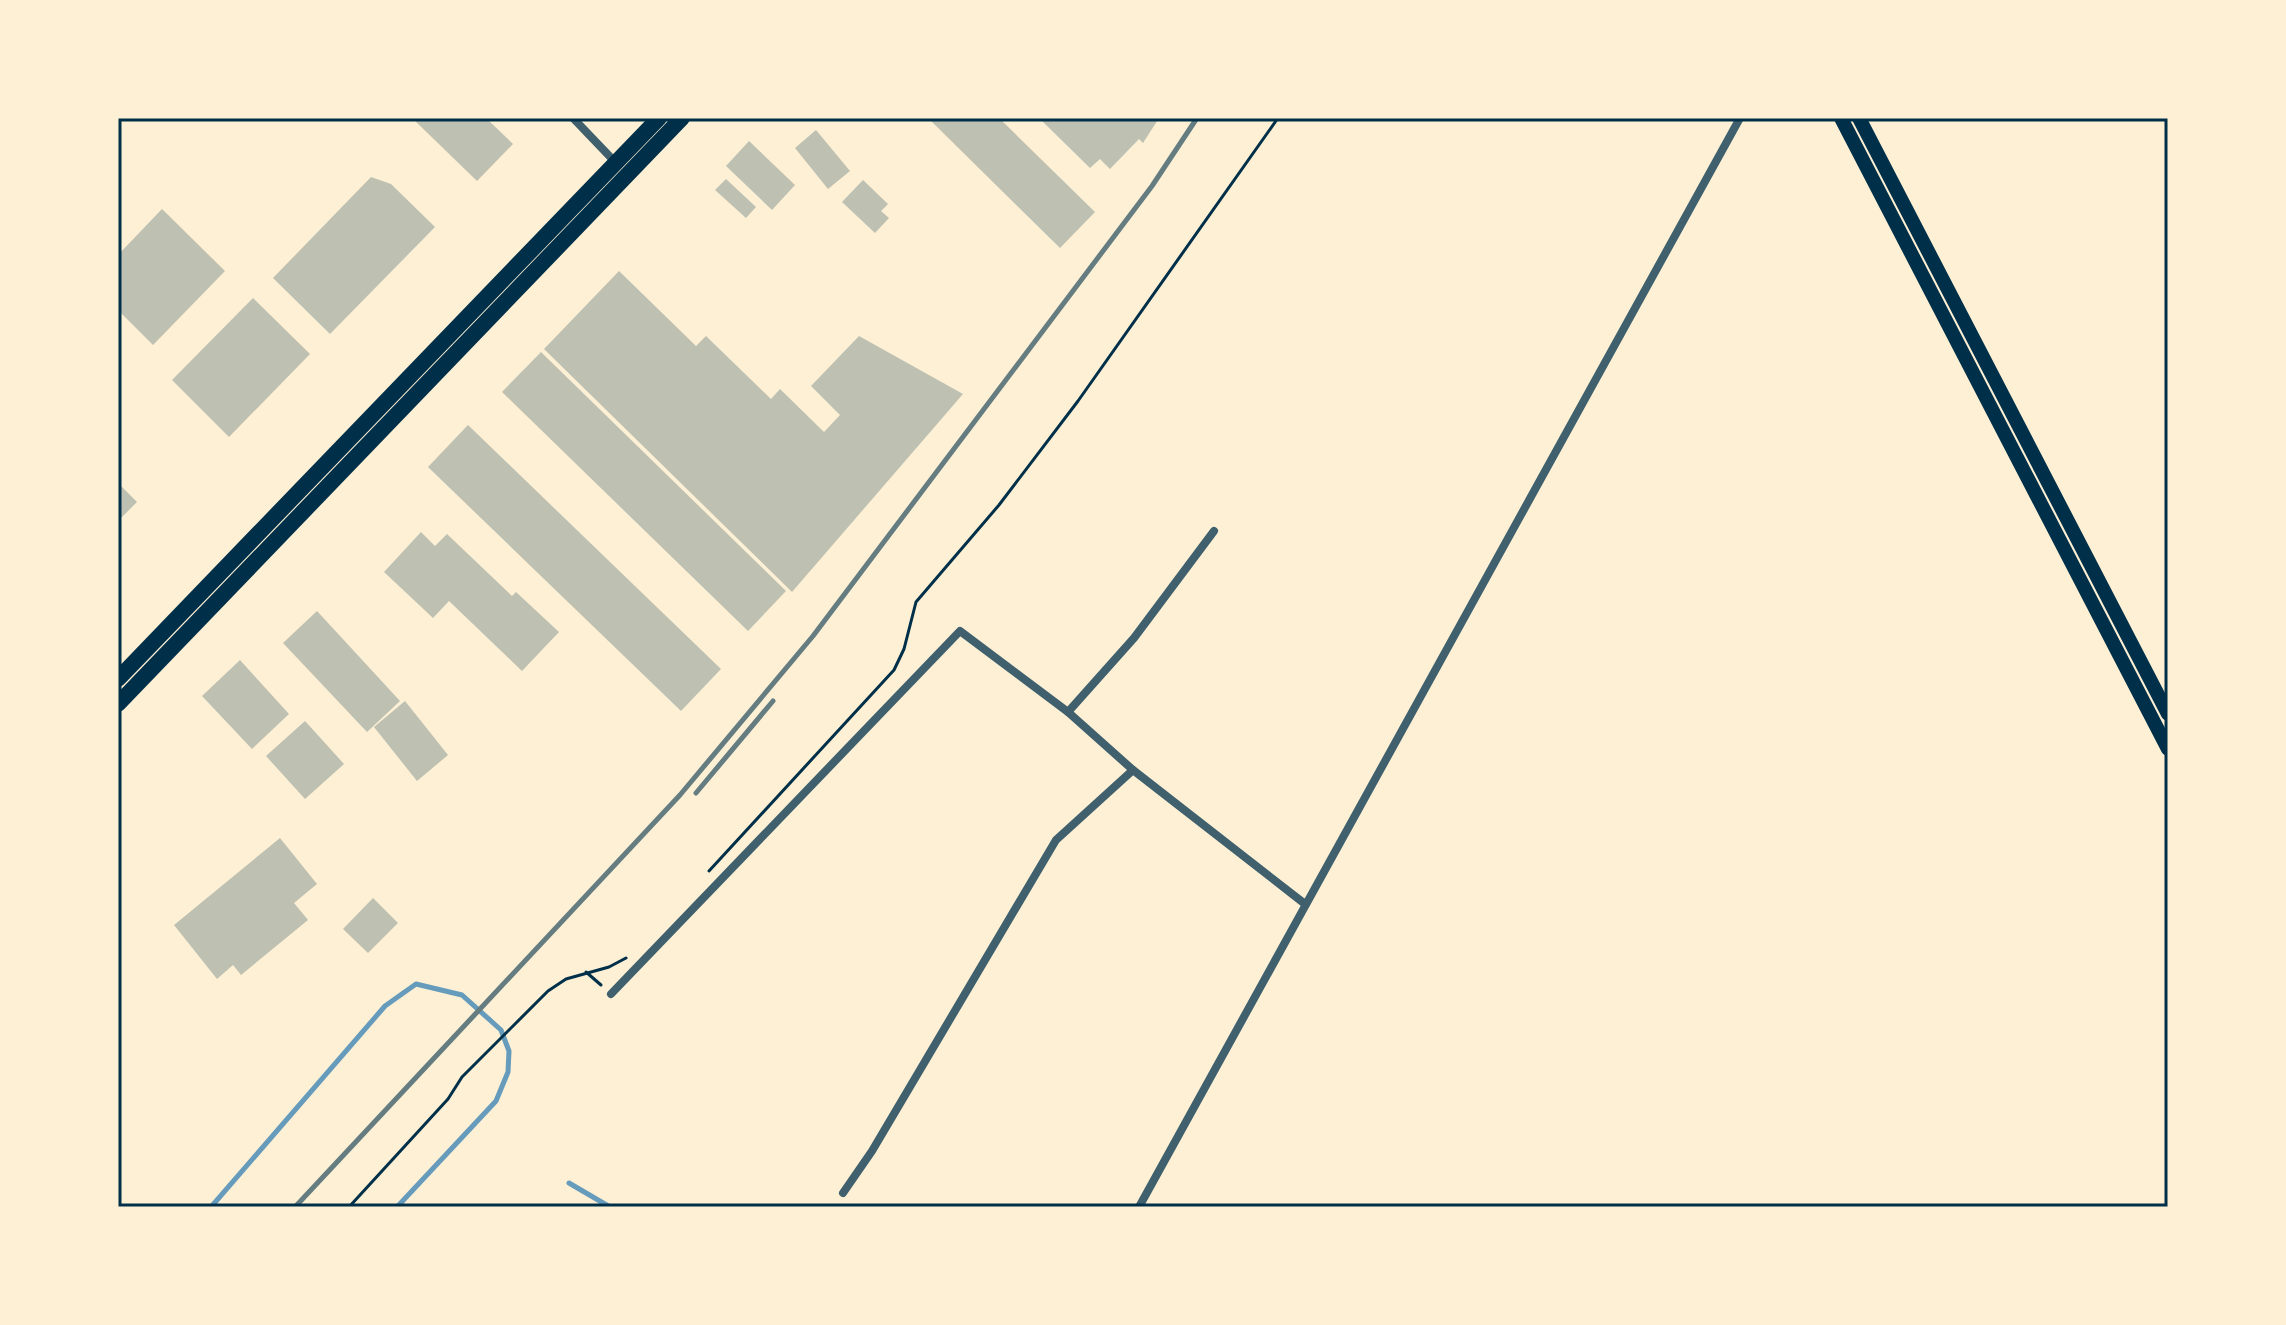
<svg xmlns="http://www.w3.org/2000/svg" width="2286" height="1325" viewBox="0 0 2286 1325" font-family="'Sofia Sans Condensed',sans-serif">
<rect width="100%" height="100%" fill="#fdf0d5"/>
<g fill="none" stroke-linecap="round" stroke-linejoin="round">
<g stroke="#669bbc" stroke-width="5">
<polyline points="569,1183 610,1207"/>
<polyline points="211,1207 385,1006 416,984 462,995 501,1030 509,1051 508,1072 496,1101 397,1207"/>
</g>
</g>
<g fill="#bec0b2">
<polygon points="412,118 486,118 513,144 477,181"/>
<polygon points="928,118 999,118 1095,212 1060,248"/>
<polygon points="1039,118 1159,118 1143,143 1139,139 1110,169 1100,159 1090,168"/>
<polygon points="816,130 850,171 828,189 795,148"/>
<polygon points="749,141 795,185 772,210 726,166"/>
<polygon points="371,177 391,184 435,227 330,334 273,278"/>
<polygon points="726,179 756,207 746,218 715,190"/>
<polygon points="863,180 888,204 881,211 889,218 875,233 842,202"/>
<polygon points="162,209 225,271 153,345 118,310 118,255"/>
<polygon points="619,271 696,346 706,336 771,399 780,389 824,432 840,415 811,386 859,336 963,394 792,592 544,349"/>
<polygon points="253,298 310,354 229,437 172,380"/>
<polygon points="541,352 786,591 748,631 502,392"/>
<polygon points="468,425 721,669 681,711 428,467"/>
<polygon points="118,483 137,502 118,521"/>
<polygon points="421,532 435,546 447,534 512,596 516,592 559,632 522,671 449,601 433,618 384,572"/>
<polygon points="317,611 400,701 367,732 283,643"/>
<polygon points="240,660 289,714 252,749 202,696"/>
<polygon points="405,701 448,755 417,781 374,727"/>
<polygon points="305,721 344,764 305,799 266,756"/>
<polygon points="280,838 317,884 294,903 308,920 241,975 233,965 217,979 174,925"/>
<polygon points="373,898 398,923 368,953 343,929"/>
</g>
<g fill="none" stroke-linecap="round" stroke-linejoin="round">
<g stroke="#003049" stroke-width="3">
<polyline points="709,871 894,670 904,649 916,602 999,505 1078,401 1278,118"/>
<polyline points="586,972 601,985"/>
<polyline points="349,1207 448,1099 462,1077 548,991 566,979 609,967 626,958"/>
</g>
<g stroke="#3f606c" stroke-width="8">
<polyline points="573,118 617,164"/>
<polyline points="1068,712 1134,638 1214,531"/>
<polyline points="611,994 960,631 1068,712 1133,770 1305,904"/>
<polyline points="843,1193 872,1151 1056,840 1133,770"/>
<polyline points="1139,1207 1740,118"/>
</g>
<g stroke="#003049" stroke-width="14">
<polyline points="1841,118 2168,749"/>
<polyline points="1859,118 2168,714"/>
</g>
<g stroke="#003049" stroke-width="16">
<polyline points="118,679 659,118"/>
<polyline points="118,704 682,118"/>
</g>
<g stroke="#657d81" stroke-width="5">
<polyline points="696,793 773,701"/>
<polyline points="295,1207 680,795 813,636 1152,186 1197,118"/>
</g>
</g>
<rect width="2286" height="1325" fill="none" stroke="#fdf0d5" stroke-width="240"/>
<rect x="120" y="120" width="2046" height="1085" fill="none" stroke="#003049" stroke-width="3"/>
</svg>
